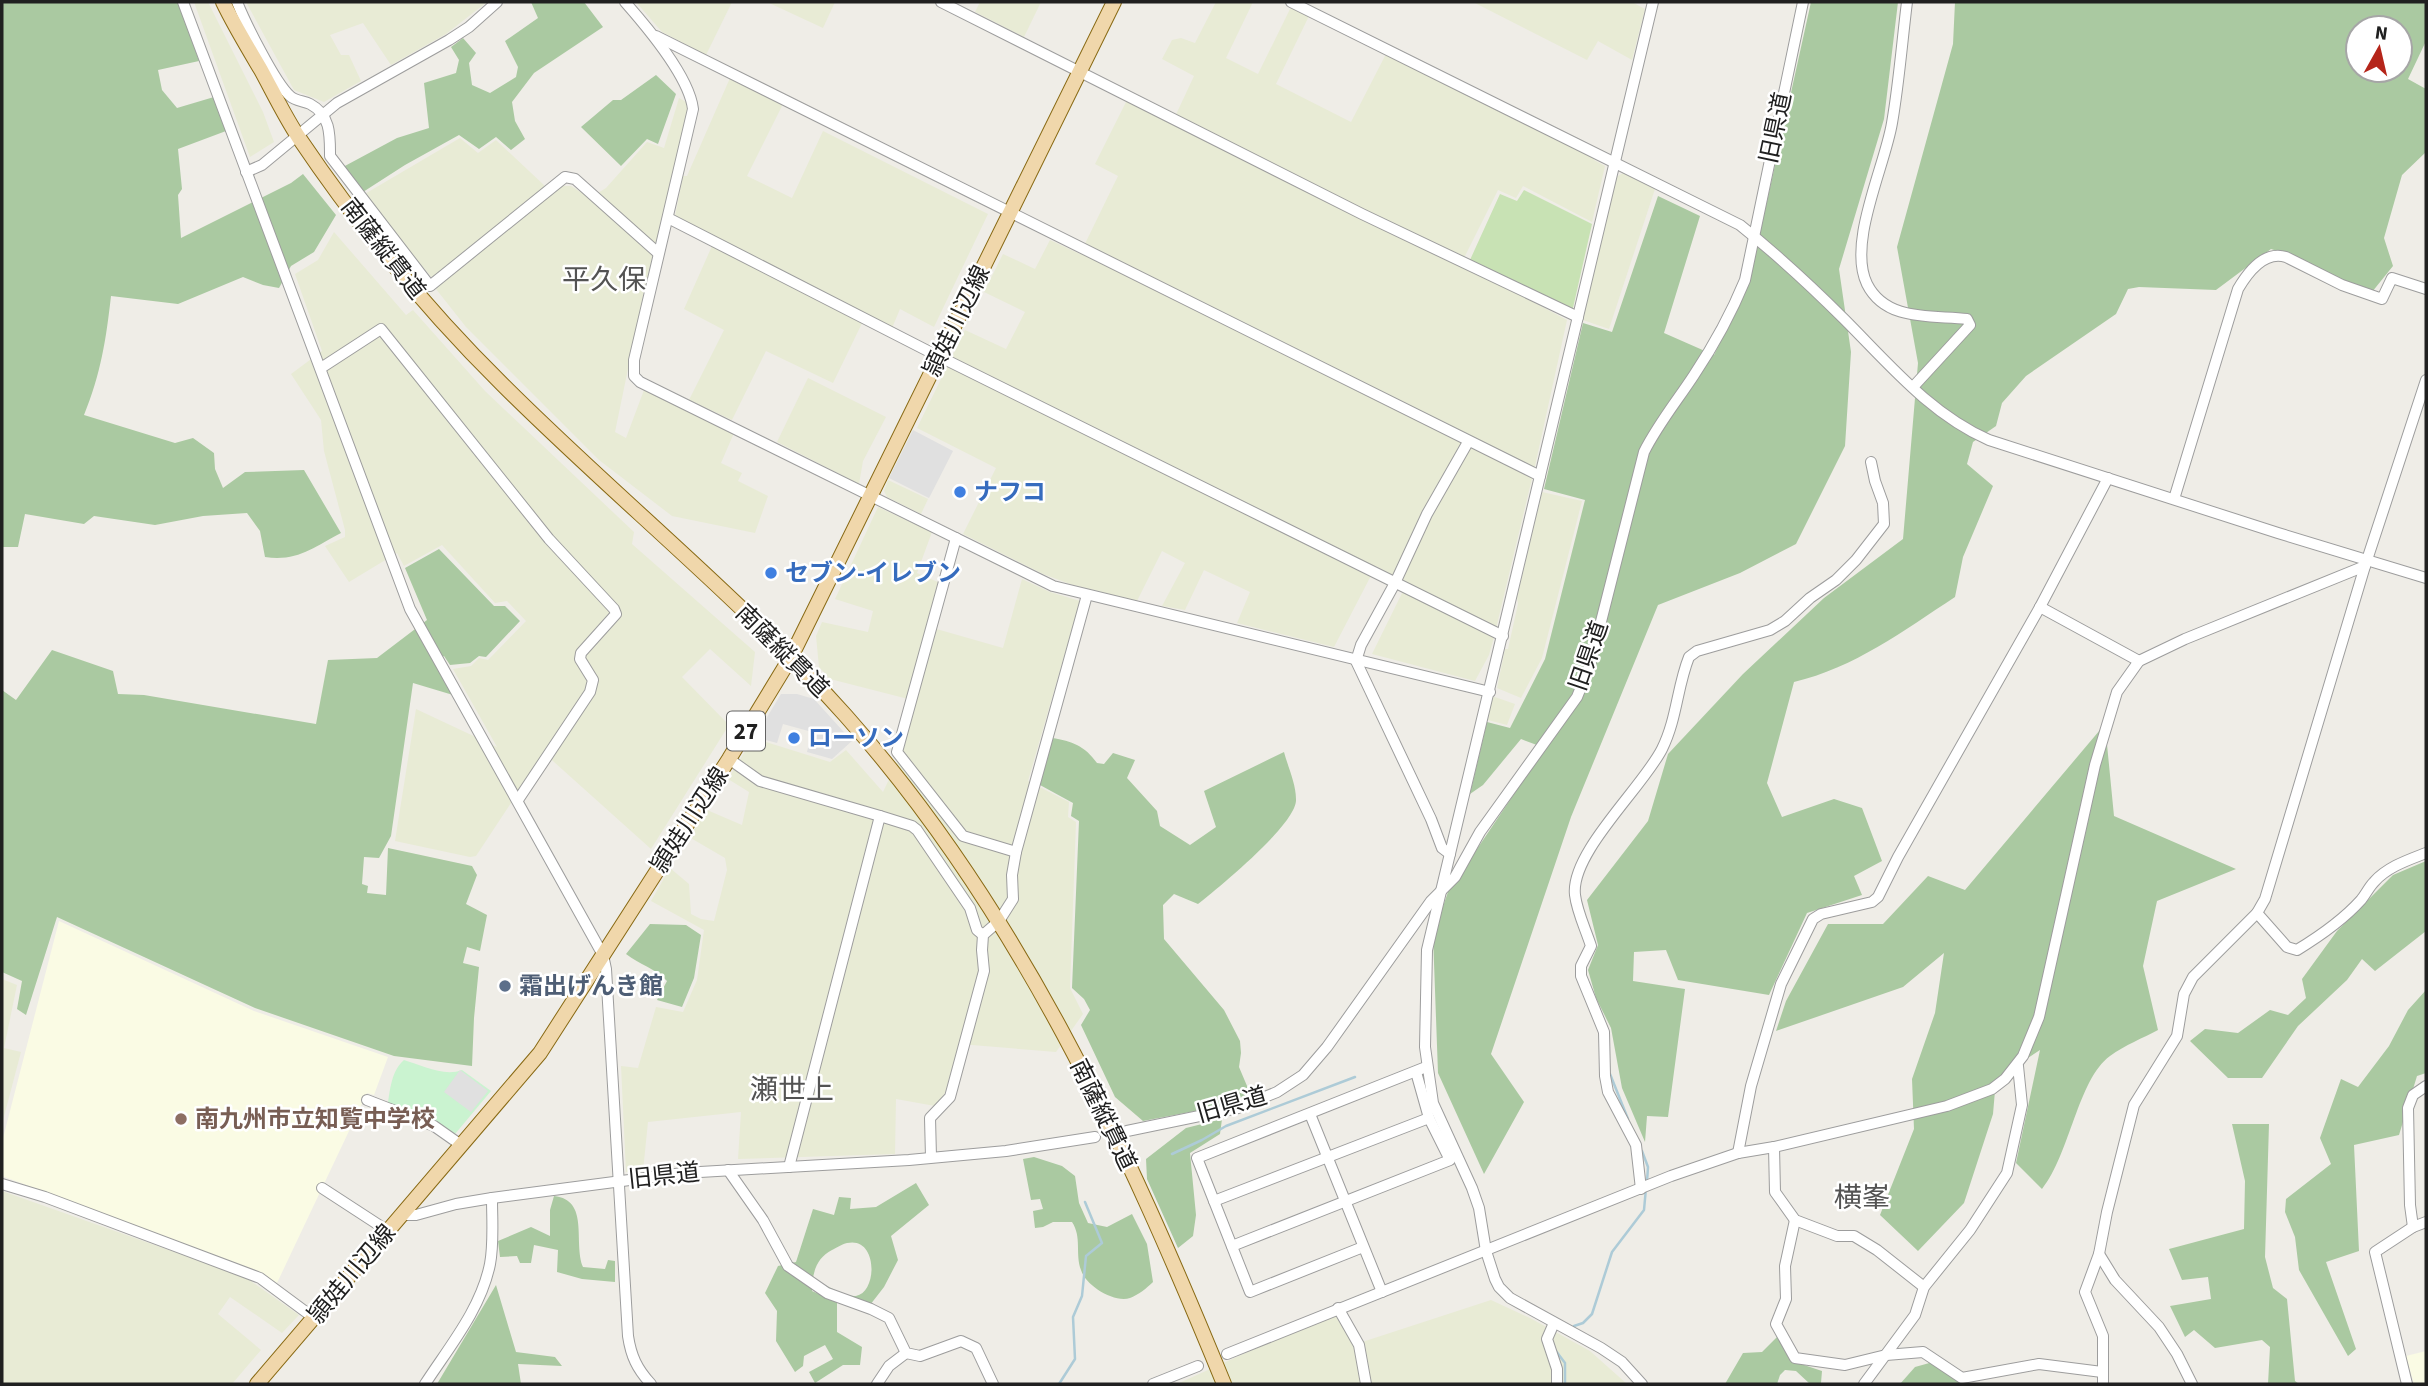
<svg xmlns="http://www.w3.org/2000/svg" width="2428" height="1386" viewBox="0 0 2428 1386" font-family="'Source Sans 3','Noto Sans JP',sans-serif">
<rect width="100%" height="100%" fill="#efede7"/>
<g fill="#fafbe4">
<polygon points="59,921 254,1011 388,1057 374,1095 367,1093 277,1283 258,1271 2,1176 2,1142"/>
<polygon points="2426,1351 2426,1384 2414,1384 2406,1356"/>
</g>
<g fill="#e8ebd5">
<polygon points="194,2 208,2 263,112 274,142 250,157"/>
<polygon points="246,2 487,2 446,34 391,65 363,23 330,35 341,55 349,55 361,81 324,102 294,90"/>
<polygon points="636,2 732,2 706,55 662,32"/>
<polygon points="767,2 835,2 823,28"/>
<polygon points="980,2 1041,2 1024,37 975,12"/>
<polygon points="1216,2 1253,2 1226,58 1258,74 1291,7 1309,16 1276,84 1351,122 1386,54 1594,157 1594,160 1605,166 1592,222 1523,186 1516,198 1498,190 1461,264 1567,320 1535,466 1494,637 1489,655 1475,681 1372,654 1407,583 1376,566 1334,647 1237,623 1250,592 1204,570 1185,610 1162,606 1185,563 1162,551 1137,601 1070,584 1043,574 963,534 996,468 917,428 965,330 1006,349 1025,312 984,292 1003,254 1035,269 1050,240 1080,254 1118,176 1095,164 1127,100 1172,123 1194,76 1162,59 1172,40 1181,38 1195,43"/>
<polygon points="1473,2 1632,2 1645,9 1632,60 1598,41 1587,60"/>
<polygon points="730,78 783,104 747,176 792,198 823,131 988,214 934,327 900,309 892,328 866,315 833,383 766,351 732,420 689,400 724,330 684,309 716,237 675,216 683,176 687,176"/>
<polygon points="679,98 688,103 689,108 643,296 615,432 626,438 644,390 734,433 721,463 742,473 738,481 768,496 755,533 672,516 599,460 466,327 436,289 438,285 363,195 460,138 478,153 496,140 545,186 571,186 590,198 606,188 647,142 664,148"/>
<polygon points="1623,173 1655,189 1609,329 1583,320 1616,177"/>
<polygon points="334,232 406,315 413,310 485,391 634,532 632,544 755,652 751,686 710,649 682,677 729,725 651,849 544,753 476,856 470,857 395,841 416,709 497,747 453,669 471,666 479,658 488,660 526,621 507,601 495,603 442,545 404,566 397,553 349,582 325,546 345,537 345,530 324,451 321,420 291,374 322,351 295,274 318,260"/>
<polygon points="808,378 886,417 863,461 859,484 777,442"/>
<polygon points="888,480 928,499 921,514 887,497 884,491"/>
<polygon points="1542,492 1582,501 1542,658 1521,698 1497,688 1505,649 1508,649 1518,604 1517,597"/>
<polygon points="878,507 932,532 917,573 938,582 926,626 1003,648 1022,579 1050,592 1080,601 1028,781 1069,802 1068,817 1076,822 1070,988 1083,1014 1056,1052 959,1044 945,1093 935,1106 896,1099 895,1154 738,1159 741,1112 648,1122 643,1171 626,1172 621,1066 638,1068 656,1007 683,1012 697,980 704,930 651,901 670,868 689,884 691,914 701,919 714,921 727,870 725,858 689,837 707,810 742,825 749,792 728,779 753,738 830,762 846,750 883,792 904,748 916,701 830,679 819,667 816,636 822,622 868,632 873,611 835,599"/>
<polygon points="1492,696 1515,704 1507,725 1488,720"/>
<polygon points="2,979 17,985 4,1048 21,1052 2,1124"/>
<polygon points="2,1191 245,1277 299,1315 282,1333 230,1297 218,1314 261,1350 232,1384 2,1384"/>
<polygon points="1491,1300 1530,1318 1590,1351 1627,1384 1177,1384 1334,1313 1353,1345"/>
</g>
<polygon fill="#c8e2b4" points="1524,190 1592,224 1573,308 1571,310 1470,260 1500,194 1517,201"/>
<g fill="#aac9a1" fill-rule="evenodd">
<path d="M 2,2 L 179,2 L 199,61 L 158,70 L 162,90 L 177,108 L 214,97 L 226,131 L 178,149 L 182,189 L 178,195 L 181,238 L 291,183 L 303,174 L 336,215 L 314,252 L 291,266 L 279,288 L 263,285 L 243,277 L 178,304 L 111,296 C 106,340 101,373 84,415 L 175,443 L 193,438 L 214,453 L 215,469 L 223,488 L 245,472 L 304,470 L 341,533 C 314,547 297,562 265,557 L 260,531 L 247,513 L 203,516 L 155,525 L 94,516 L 84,524 L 25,514 L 18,547 L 2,547 Z"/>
<polygon points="531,2 584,2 603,27 534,73 512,102 515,121 525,139 511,150 496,137 479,149 459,135 405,165 363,192 343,167 397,138 429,128 424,83 456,73 459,60 451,47 463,38 476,53 469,63 472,85 490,93 516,77 518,67 505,41 538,18"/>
<polygon points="1811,2 1898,2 1884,119 1839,269 1851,352 1845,446 1796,544 1740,573 1658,605 1571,817 1491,1054 1524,1102 1484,1174 1438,1073 1433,935 1448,892 1545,748 1521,739 1483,785 1470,794 1487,722 1510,728 1545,659 1585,500 1544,489 1583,323 1612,332 1658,196 1700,216 1664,333 1714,355 1749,283"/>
<path d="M 1955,2 L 2426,2 L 2426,41 L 2408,79 L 2426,89 L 2426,152 L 2402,175 L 2384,238 L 2393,266 L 2372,292 L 2322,273 L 2299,258 L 2271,249 L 2216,290 L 2139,287 L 2128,289 L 2116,314 L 2026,376 L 2002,403 L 1996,426 L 1973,442 L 1967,464 L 1993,486 L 1963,557 L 1955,597 C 1903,631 1854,668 1794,682 L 1767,783 L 1782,817 L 1834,799 L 1862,808 L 1882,861 L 1854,876 L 1862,895 L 1807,913 L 1769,995 L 1678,980 L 1666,950 L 1634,952 L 1633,981 L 1685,989 L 1668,1117 L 1647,1116 L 1645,1142 L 1622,1088 L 1611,1028 L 1596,998 L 1588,970 L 1598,945 L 1587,900 L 1648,821 L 1668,754 L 1743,674 L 1824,598 L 1903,539 L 1918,363 L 1897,247 L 1953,44 ZM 2358,28 L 2400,28 L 2400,70 L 2358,70 Z"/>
<polygon points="656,75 676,94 658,144 647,139 621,166 581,127 613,100 621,100"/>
<polygon points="439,549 494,606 505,606 520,621 486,657 479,656 470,663 450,665 444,656 435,662 453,695 413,683 391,836 379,858 364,857 362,884 368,886 367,893 386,895 388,848 472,866 477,875 466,904 487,915 480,951 467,947 463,963 479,967 474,1018 472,1066 394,1056 255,1008 57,917 26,1015 17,1009 22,981 2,972 2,690 16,700 52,650 113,671 118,694 144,695 316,724 328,660 377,658 427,620 405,568"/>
<path d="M 2105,724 L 2114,816 L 2236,869 L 2157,901 L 2143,966 L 2158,1030 C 2143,1038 2125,1045 2110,1056 C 2078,1079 2070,1154 2042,1189 L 2016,1163 L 2040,1050 L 1996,1079 L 1993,1114 L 1964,1203 L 1918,1251 L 1880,1215 L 1914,1129 L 1912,1079 L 1935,1013 L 1944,953 L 1903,987 L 1776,1031 L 1786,1001 L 1828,924 L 1883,924 L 1928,876 L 1965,890 Z"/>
<path d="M 1052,738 C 1072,741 1085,746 1097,763 L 1104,764 L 1113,753 L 1135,760 L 1127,778 L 1157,811 L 1160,826 L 1190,845 L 1216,827 L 1204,791 L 1284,752 C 1288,767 1296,784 1296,799 C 1298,823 1218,888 1198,904 L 1174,894 L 1163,905 L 1164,939 L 1224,1010 L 1240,1041 L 1241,1053 L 1239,1067 L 1250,1093 L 1232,1104 L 1143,1121 L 1115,1097 L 1081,1025 L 1090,1010 L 1084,999 L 1072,988 L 1079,821 L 1071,816 L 1073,803 L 1040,785 Z"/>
<polygon points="2426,861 2426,931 2375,971 2362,959 2347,980 2298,1026 2262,1078 2228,1078 2190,1041 2205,1029 2238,1033 2270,1010 2288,1015 2306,998 2302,979 2337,931 2393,875"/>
<path d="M 650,924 L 686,925 L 701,935 L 694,978 L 682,1007 L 657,1000 L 667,981 C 655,968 640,965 626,954 Z"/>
<polygon points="2426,990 2426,1073 2417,1076 2399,1135 2354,1145 2359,1251 2326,1262 2356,1349 2348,1356 2299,1270 2295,1237 2285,1212 2286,1199 2331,1164 2320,1138 2341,1079 2358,1087 2389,1046 2408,1010"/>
<polygon points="1222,1119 1220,1134 1190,1153 1196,1215 1193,1236 1178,1248 1147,1179 1146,1159 1186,1128"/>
<polygon points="2232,1124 2269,1124 2265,1257 2273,1288 2287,1299 2295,1381 2299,1384 2268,1384 2270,1347 2262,1340 2215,1348 2194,1330 2185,1337 2170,1306 2211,1299 2208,1277 2182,1280 2169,1249 2244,1229 2245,1181"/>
<path d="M 1034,1157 L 1062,1166 L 1075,1176 L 1079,1203 L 1088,1223 L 1107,1227 L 1132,1214 L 1147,1244 L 1153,1282 C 1147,1288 1138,1295 1130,1298 C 1114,1303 1086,1286 1081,1270 C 1075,1254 1082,1237 1072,1222 L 1053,1222 L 1043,1227 L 1035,1228 L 1033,1211 L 1043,1209 L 1040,1199 L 1031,1200 L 1023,1159 Z"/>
<path d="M 916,1183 L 929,1205 L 891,1236 L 898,1260 L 884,1287 L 870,1305 L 830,1291 L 821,1283 C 830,1287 845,1297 856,1296 C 878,1292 878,1236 847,1243 C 842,1244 836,1248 832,1250 C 816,1258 812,1274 812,1291 L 837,1302 L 837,1332 L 862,1347 L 860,1365 L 843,1365 L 815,1383 L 809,1372 L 833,1359 L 825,1345 L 804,1356 L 803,1366 L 795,1372 L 776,1341 L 777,1311 L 765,1293 L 778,1266 L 796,1262 L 813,1209 L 834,1215 L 839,1197 L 851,1198 L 850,1209 L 876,1207 Z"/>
<path d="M 554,1196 C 590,1200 573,1242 583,1267 L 605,1269 L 608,1260 L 615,1261 L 615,1282 L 582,1279 L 557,1272 L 558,1250 L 534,1245 L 531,1263 L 520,1263 L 517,1256 L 500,1257 L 498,1241 L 531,1227 L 550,1236 L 550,1210 Z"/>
<polygon points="496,1285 516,1352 555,1357 562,1366 518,1364 521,1384 437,1384"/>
<polygon points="1777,1337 1801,1364 1822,1371 1821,1383 1825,1384 1810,1384 1796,1371 1785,1370 1780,1375 1777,1384 1725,1384 1743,1353 1762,1352"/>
<polygon points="1933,1362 1960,1382 1960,1384 1900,1384 1915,1367"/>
</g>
<path fill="#caf3d0" d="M 404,1060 C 421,1065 444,1077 462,1070 L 491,1091 L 455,1134 L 429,1117 L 388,1103 C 390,1089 392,1070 404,1060 Z"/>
<g fill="#e0e0e0">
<polygon points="913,430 953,451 929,498 889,478"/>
<polygon points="781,694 797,694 814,699 852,741 832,759 807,752 812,732 783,724 777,743 755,737"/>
<polygon points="460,1070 488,1091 471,1112 444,1092"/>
</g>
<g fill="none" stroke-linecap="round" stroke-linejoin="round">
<g stroke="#adcbd7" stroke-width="2.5">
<polyline points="1610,1074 1628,1119"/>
<polyline points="1642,1151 1648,1167 1647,1182"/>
<polyline points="1172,1154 1202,1140 1226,1126 1355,1077"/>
<polyline points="1574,1326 1583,1323 1592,1314 1612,1252 1644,1210 1646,1188"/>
<polyline points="1556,1351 1565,1363 1565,1384"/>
<polyline points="1059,1384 1075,1359 1073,1317 1082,1296 1086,1256 1102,1243 1085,1202"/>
</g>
<g stroke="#9d9d9d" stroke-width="12">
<g id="minor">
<path d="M 183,2 L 410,609 L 603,955 L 606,969 L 628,1336 C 631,1356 637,1369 651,1384"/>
<path d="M 237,2 C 245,22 275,83 290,96 C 295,101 304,101 310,104 C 331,115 330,136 330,156 L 430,286 L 565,177 L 575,179 L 658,253"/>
<path d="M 625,2 C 647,27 689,76 693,109 L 634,360 L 634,376 L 640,382 L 1053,586 L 1490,692"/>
<polyline points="941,2 1362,214 1578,317"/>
<path d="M 1291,2 L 1740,225 C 1776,254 1811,286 1844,319 C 1889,364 1930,414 1989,440 L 2278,533 L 2426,578"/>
<path d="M 1907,2 C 1902,42 1899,83 1892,123 C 1885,166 1847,243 1867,284 C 1886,322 1932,315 1967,319 L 1970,325 L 1913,387"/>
<polyline points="656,36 1540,476"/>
<polyline points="246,172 262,165 337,103 449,40 469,27 497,2"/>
<polyline points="668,218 926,350 1503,636"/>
<polyline points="321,368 381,329 549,539 614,609 616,614 581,653 580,659 593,680 590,692 518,800"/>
<path d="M 2174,499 L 2238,289 C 2248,272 2264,250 2286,257 L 2342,285 L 2382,299 L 2392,278 L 2426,289"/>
<polyline points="956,538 897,752 963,836 1016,852"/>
<polyline points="2040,607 2139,661"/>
<polyline points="729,759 760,781 880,816"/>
<polyline points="1450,854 1442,848 1431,819 1356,661 1361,645 1395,583 1427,514 1468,442"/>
<path d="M 2257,913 L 2287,947 L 2297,950 C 2320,936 2343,920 2361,900 C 2366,894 2369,887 2374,882 C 2387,867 2408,860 2426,853"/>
<polyline points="367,1100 434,1126 461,1145"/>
<polyline points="1310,1114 1382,1292"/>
<path d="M 1127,1131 L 1238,1108 L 1277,1092 L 1303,1075 L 1327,1047 L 1431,901 L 1455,877 L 1480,832 L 1577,697 L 1590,665 L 1644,452 C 1658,424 1677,401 1694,375 C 1714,345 1731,314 1745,280 L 1803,2"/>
<polyline points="1774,1147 1775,1192 1795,1220 1837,1236 1854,1236 1877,1250 1924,1287"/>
<polyline points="1738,1153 1751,1086 1781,984 1813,919 1821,914 1872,902 1878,897 1898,857 2040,607 2108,478"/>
<polyline points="931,1157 930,1118 950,1097 984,971 982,950 983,935 999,921 1013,899 1012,875 1016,852 1087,595"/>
<polyline points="789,1167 880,816 912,826 917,830 970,908 977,930 983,935"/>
<polyline points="728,1170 763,1220 788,1266 827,1293 871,1309 889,1318 906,1353 920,1356 961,1341 976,1348 993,1384"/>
<polyline points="2,1184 45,1197 260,1278 314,1318"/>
<polyline points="322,1188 388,1231"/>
<path d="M 1641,1189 L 1636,1145 L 1608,1092 L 1605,1076 L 1604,1032 L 1581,976 L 1581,966 L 1591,946 C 1586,930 1577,912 1575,895 C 1570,853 1643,787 1662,749 C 1677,719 1677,687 1689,657 L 1697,651 L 1770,630 L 1785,621 L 1810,598 L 1836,580 L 1856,560 L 1884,524 L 1883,503 L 1875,481 L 1871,462"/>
<polyline points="1214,1201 1429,1118"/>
<polyline points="402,1215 416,1215 456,1204 492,1198 683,1173 909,1160 1006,1151 1095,1137"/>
<polyline points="1795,1220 1785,1266 1786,1299 1776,1324 1795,1358 1845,1365 1886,1355 1923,1352 1962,1378 2039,1364 2102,1372"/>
<polyline points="2413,1227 2410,1205 2408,1108 2413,1095 2426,1086"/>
<polyline points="1232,1246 1450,1160 1429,1118 1416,1072"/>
<polyline points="1363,1247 1250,1292 1197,1158 1426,1067"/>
<polyline points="2099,1254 2115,1280 2159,1327 2177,1354 2192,1384"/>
<polyline points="1338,1308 1359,1345 1366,1384"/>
<polyline points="1554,1323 1547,1339 1557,1369 1557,1384"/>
<polyline points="1227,1354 1671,1176 1738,1153 1774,1147 1947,1106 1992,1089 2005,1079 2023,1056 2039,1017 2095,765 2117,692 2139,661 2185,639 2365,566"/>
<path d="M 425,1384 C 449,1347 481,1309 490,1264 C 494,1243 492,1220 492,1198"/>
<polyline points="877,1384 889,1366 906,1353"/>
<polyline points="1153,1384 1198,1366"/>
<polyline points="1642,1384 1622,1362 1601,1348 1510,1298 1499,1287 1495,1279 1486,1251 1479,1208 1472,1188 1433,1103 1425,1047 1427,950 1653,2"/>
<polyline points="1864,1384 1915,1315 1924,1287 1970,1230 2007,1173 2022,1105 2018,1066"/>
<polyline points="2103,1384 2103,1336 2085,1292 2099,1254 2107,1212 2134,1105 2177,1036 2184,994 2193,977 2257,913 2265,899 2365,566 2426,380"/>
<polyline points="2407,1384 2375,1252 2413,1227 2426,1222"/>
</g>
</g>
<g stroke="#886913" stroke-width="16">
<g id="major">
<path d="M 223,2 C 234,25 248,48 261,70 C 273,92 285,117 299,138 C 359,227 427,310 503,385 C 615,497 740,597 846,716 C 1018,909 1127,1147 1224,1384"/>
<polyline points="257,1384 540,1053 729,759 791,657 1114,2"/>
</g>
</g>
<use href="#minor" stroke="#fff" stroke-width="10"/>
<use href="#major" stroke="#f0d7ab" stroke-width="14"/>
</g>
<g fill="#3f7fe0" stroke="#fff" stroke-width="2.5">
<circle cx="960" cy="492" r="7"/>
<circle cx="771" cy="573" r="7"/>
<circle cx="794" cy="738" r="7"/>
</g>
<circle fill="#5c6f8a" stroke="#fff" stroke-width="2.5" cx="505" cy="986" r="7"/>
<circle fill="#8d6e63" stroke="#fff" stroke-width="2.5" cx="181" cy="1119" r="7"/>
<g text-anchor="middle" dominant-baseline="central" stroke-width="5" stroke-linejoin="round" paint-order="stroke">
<rect fill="#fff" stroke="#636363" stroke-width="2" x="727" y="711.5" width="38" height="39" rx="5"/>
<g font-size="23" font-weight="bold" fill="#202020">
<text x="746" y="731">27</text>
</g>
<g font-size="24" fill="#202020" stroke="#fff">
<text transform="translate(1776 128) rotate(-78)">旧県道</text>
<text transform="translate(383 249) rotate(52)">南薩縦貫道</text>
<text transform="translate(957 321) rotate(-64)">頴娃川辺線</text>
<text transform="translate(782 651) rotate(45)">南薩縦貫道</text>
<text transform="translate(1589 656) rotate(-71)">旧県道</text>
<text transform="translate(690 820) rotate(-57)">頴娃川辺線</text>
<text transform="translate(1232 1105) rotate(-16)">旧県道</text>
<text transform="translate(1103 1115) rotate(64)">南薩縦貫道</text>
<text transform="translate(664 1176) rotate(-6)">旧県道</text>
<text transform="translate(352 1274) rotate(-50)">頴娃川辺線</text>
</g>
<g font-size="24" font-weight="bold" fill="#366cbe" stroke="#fff" text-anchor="start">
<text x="974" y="492">ナフコ</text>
<text x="785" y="573">セブン-イレブン</text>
<text x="808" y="738">ローソン</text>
</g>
<g font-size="24" font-weight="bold" fill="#4e5e75" stroke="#fff" text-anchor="start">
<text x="519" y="986">霜出げんき館</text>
</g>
<g font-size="24" font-weight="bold" fill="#785e54" stroke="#fff" text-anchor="start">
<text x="195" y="1119">南九州市立知覧中学校</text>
</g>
<g font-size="28" fill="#535353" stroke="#fff">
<text x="604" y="280">平久保</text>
<text x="792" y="1090">瀬世上</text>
<text x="1862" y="1198">横峯</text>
</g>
</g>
<rect width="2428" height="1386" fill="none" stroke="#202020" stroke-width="7"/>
<g transform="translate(2379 49) rotate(8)"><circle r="33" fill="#ffffff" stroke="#a6a6a6" stroke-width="2"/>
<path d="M0-5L12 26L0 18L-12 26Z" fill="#b5251a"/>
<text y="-10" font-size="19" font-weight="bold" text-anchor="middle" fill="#202020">N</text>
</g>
</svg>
